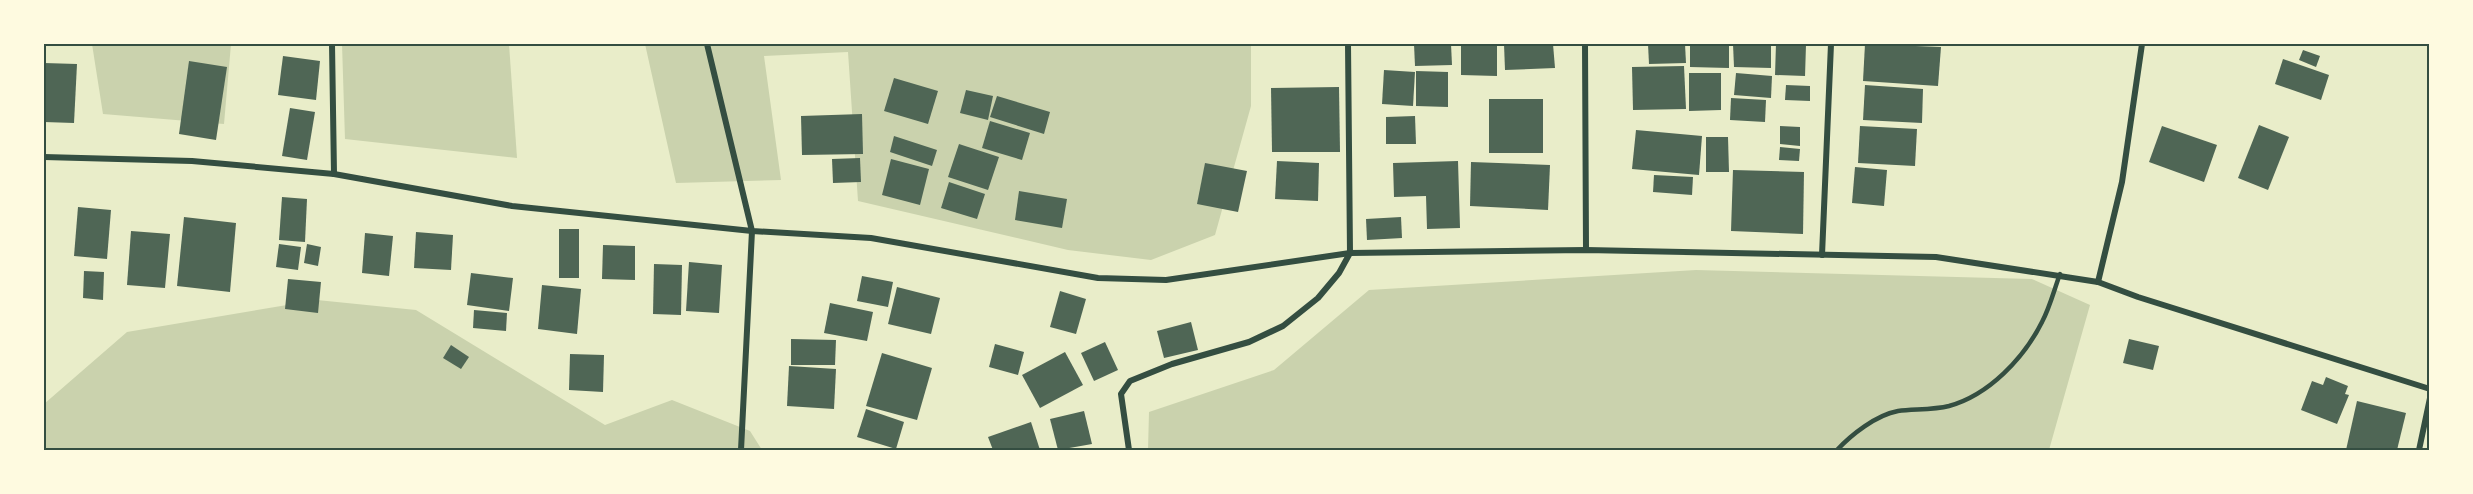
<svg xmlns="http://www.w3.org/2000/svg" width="2473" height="494" viewBox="0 0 2473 494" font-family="'Archivo Narrow',sans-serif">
<rect width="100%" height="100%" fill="#e9edc9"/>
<g fill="#cad2ad">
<polygon points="92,44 231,44 224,124 103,114"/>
<polygon points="342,44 509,44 517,158 345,139"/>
<polygon points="645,44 1251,44 1251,106 1215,235 1151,260 1068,250 858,201 848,52 764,56 781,180 676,183"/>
<polygon points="1696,270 2032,279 2090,305 2049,450 1148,450 1149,412 1274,370 1369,290"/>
<polygon points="317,300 416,310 605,425 672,400 750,431 762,450 44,450 44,404 127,332"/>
</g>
<g fill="#4f6655">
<polygon points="1414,44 1451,44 1452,65 1415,66"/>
<polygon points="1461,44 1497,44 1497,76 1461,75"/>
<polygon points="1504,44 1553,44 1555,68 1505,70"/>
<polygon points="1648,44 1685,44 1686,63 1649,64"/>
<polygon points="1690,44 1729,44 1729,68 1690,67"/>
<polygon points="1733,44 1771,44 1771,68 1734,67"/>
<polygon points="1776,44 1806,44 1805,76 1775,75"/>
<polygon points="1865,44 1941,47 1938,86 1863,81"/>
<polygon points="2303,50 2320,56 2316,67 2299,60"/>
<polygon points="283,56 320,61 316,100 278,95"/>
<polygon points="2283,59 2329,75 2321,100 2275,84"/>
<polygon points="189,61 227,67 216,140 179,134"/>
<polygon points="44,63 77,64 74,123 44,122"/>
<polygon points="1684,66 1686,109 1633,110 1632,67"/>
<polygon points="1384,70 1415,72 1413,106 1382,104"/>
<polygon points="1416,71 1448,72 1448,107 1416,106"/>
<polygon points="1689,73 1721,73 1721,110 1689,111"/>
<polygon points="1736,73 1772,76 1771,98 1734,95"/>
<polygon points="894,78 938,91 928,124 884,111"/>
<polygon points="1786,85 1810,86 1810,101 1785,100"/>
<polygon points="1865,85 1923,89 1922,123 1863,120"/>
<polygon points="1339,87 1340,152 1272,152 1271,88"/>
<polygon points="966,90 993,96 988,120 960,113"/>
<polygon points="997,96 1050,112 1044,134 990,117"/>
<polygon points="1731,98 1766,100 1765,122 1730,120"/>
<rect x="1489" y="99" width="54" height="54"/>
<polygon points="290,108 315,112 307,160 282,156"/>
<polygon points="862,114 863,154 802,155 801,116"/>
<polygon points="1415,116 1416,144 1386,144 1386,117"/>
<polygon points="990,121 1030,133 1022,160 982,148"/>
<polygon points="2259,125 2289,137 2268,190 2238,178"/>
<polygon points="1780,126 1800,127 1800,146 1780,144"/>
<polygon points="1860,126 1917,129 1915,166 1858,163"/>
<polygon points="2162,126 2217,145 2204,182 2149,162"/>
<polygon points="1636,130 1702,136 1699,175 1632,169"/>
<polygon points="894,136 937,150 932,166 890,152"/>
<polygon points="1706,137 1728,137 1729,172 1706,172"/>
<polygon points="959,144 999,157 988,190 948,177"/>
<polygon points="1780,147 1800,149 1799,161 1779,160"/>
<polygon points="860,158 861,182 833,183 832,159"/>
<polygon points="891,159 929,169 920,205 882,195"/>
<polygon points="1277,161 1319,163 1318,201 1275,199"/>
<polygon points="1458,161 1460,228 1427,229 1426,196 1394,197 1393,163"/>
<polygon points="1471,162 1550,165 1548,210 1470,206"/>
<polygon points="1205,163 1247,171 1238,212 1197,204"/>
<polygon points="1855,167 1887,170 1884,206 1852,203"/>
<polygon points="1733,170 1804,172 1803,234 1731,231"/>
<polygon points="1654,175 1693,177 1692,195 1653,192"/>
<polygon points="949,182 985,194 977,219 941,208"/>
<polygon points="1019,191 1067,199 1062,228 1015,220"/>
<polygon points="282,197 307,199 305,242 279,240"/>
<polygon points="78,207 111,210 107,259 74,256"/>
<polygon points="184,217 236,223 230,292 177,286"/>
<polygon points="1401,217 1402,238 1367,240 1366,219"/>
<rect x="559" y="229" width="20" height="49"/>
<polygon points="131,231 170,234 165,288 127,285"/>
<polygon points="416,232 453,235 451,270 414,268"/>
<polygon points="365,233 393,236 389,276 362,273"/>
<polygon points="279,244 301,247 298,270 276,267"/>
<polygon points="307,244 321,247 318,266 304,263"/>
<polygon points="603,245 635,246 635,280 602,279"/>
<polygon points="689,262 722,265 719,313 686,311"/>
<polygon points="654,264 682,265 681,315 653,314"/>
<polygon points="84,271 104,272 103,300 83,298"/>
<polygon points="471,273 513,278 509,311 467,305"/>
<polygon points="862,276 893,282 888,307 857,301"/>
<polygon points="288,279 321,282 318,313 285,309"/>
<polygon points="542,285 581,289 577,334 538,329"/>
<polygon points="897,287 940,298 931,334 888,324"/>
<polygon points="1060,291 1086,299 1076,334 1050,327"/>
<polygon points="830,303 873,312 867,341 824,333"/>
<polygon points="474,310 507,313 506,331 473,328"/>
<polygon points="1191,322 1198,350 1164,358 1157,331"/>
<polygon points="791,339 836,340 835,365 791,365"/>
<polygon points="2129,339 2159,346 2153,370 2123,363"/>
<polygon points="1105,342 1118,370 1094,381 1081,353"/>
<polygon points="995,344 1024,352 1018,375 989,367"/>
<polygon points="451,345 469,357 461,369 443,358"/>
<polygon points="1065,352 1083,385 1040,408 1022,375"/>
<polygon points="882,353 932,368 917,420 866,406"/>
<polygon points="570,354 604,355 603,392 569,390"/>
<polygon points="789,366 836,369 834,409 787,406"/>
<polygon points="2326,377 2348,386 2345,394 2349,395 2337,424 2301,410 2312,381 2323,385"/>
<polygon points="2357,401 2406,413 2397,450 2346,450"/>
<polygon points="866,409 904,422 896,449 857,437"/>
<polygon points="1084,411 1092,444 1058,450 1050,419"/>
<polygon points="1031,422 1040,450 993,450 988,437"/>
</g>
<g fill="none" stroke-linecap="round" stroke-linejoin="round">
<path stroke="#344e41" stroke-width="4.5" d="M 1837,450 C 1851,435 1876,415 1898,411 C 1914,409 1933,410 1949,406 C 1989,395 2024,358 2042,322 C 2050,307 2054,290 2060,274"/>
<g stroke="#344e41" stroke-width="6">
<polyline points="332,44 334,174"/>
<polyline points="707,44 752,231 741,450"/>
<polyline points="1585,44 1586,250"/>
<polyline points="44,157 192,161 334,174 512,206 752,231 871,238 1098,278 1166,280 1350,253 1586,250 1936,257 2098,282 2138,297 2430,389"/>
<polyline points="1822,255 1831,44"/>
<polyline points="2098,282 2122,182 2142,44"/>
<polyline points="1129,450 1121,394 1130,381 1172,364 1249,342 1283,326 1318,298 1339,273 1350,253 1348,44"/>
<polyline points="2419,450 2430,398"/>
</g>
</g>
<rect width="2473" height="494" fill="none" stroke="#fefae0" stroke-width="90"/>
<rect x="45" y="45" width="2383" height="404" fill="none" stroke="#344e41" stroke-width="2"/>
</svg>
